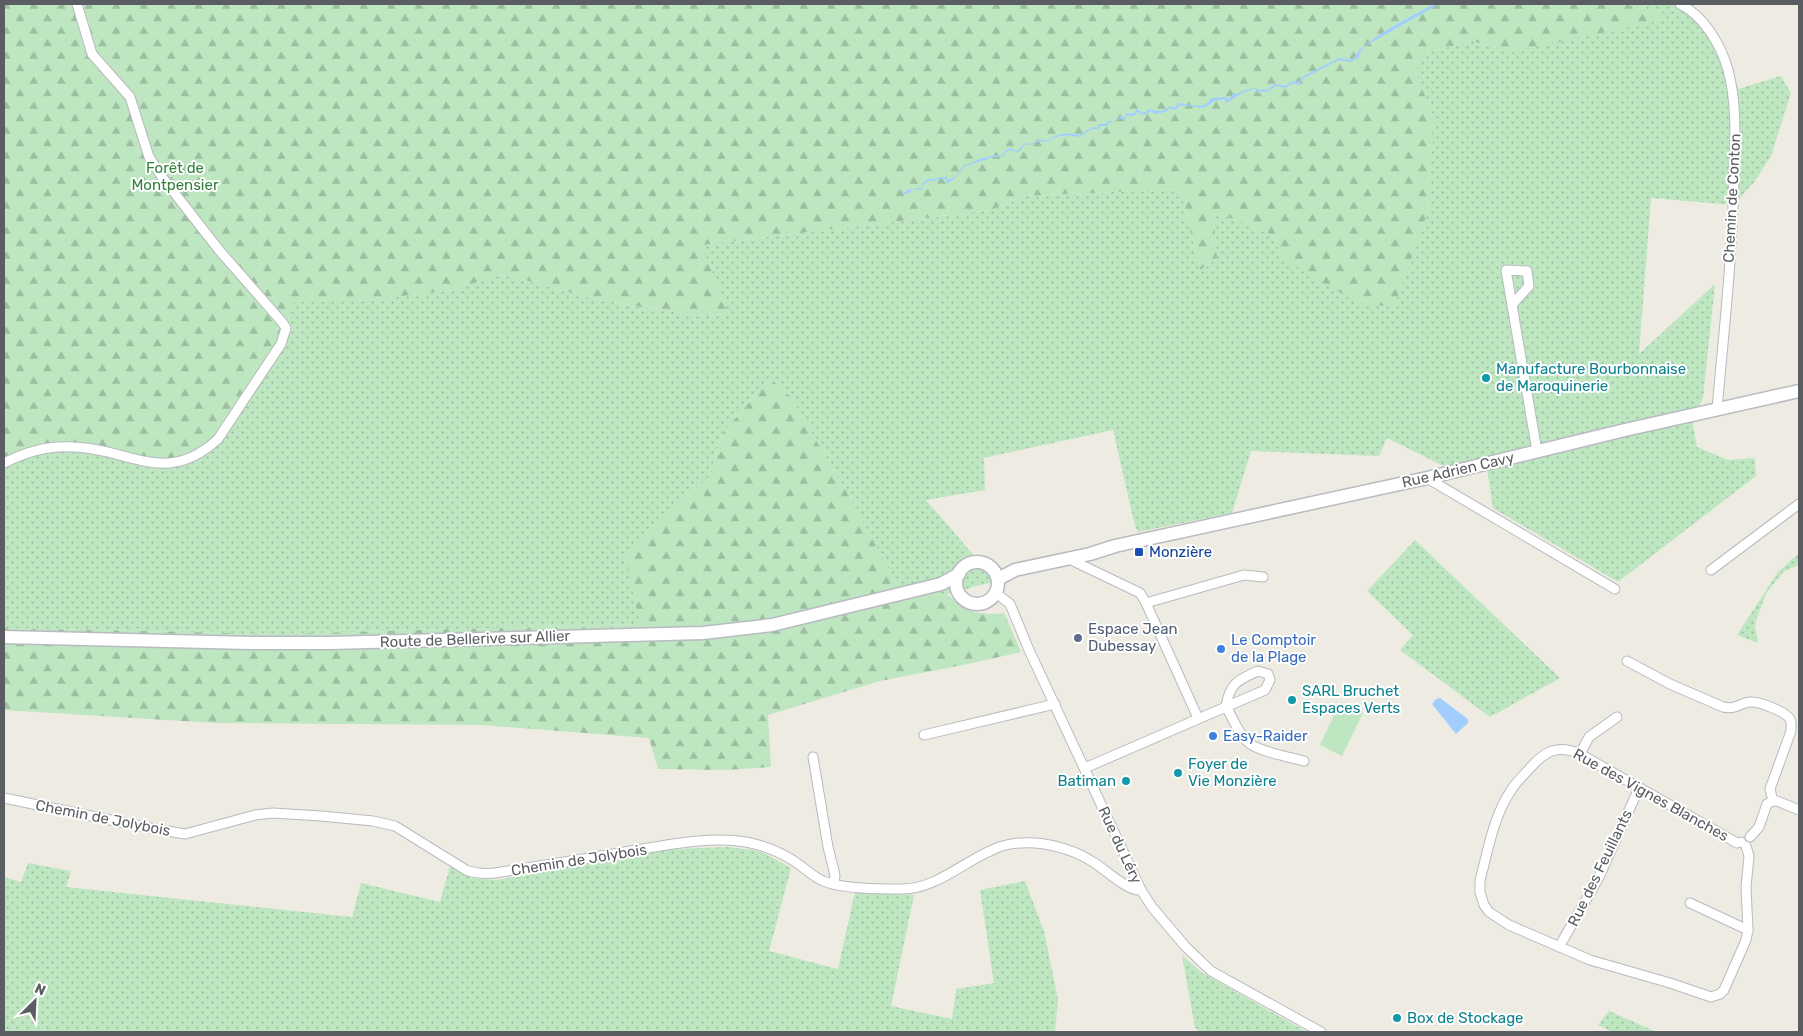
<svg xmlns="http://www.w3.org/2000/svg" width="1803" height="1036" viewBox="0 0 1803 1036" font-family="Rubik,sans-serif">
<defs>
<pattern id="green-dots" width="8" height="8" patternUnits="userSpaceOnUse" patternTransform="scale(1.25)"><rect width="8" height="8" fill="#bee6c1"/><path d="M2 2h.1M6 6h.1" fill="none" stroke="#9dbea0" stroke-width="1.8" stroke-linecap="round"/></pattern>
<pattern id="forest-firs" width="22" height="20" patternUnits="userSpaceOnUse" patternTransform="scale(1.25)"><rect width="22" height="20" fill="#bee6c1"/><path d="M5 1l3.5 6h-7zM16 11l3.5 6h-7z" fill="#9dbea0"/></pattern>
</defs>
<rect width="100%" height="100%" fill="#eeece2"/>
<g fill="url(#green-dots)">
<polygon points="1623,4 1691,4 1705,19 1727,52 1738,89 1781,76 1791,93 1771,156 1755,181 1734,205 1651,198 1639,354 1715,284 1703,398 1692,420 1697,447 1728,460 1755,458 1756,476 1618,582 1493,508 1487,469 1462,475 1387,438 1379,456 1251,451 1232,513 1138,532 1135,526 1113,430 984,458 985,490 926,500 996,581 947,594 905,599 845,489 789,395 770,378 722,434 709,477 681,502 640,624 280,634 4,628 4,463 286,328 293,301 350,302 453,290 502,274 587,297 641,307 698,316 727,313 701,245 991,210 1023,196 1180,189 1200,270 1217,258 1213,210 1273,235 1283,259 1434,118 1415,71 1429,52 1472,41 1511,52 1663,13"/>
<polygon points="1415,540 1560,678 1490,717 1400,650 1413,635 1367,591"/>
<polygon points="1799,553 1799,565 1784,571 1767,592 1757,617 1755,627 1758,643 1737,635 1778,572"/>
<polygon points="727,847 754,850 768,855 791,868 769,951 838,969 855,892 914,895 891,1006 952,1019 956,989 994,983 980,890 1025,881 1044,931 1058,1000 1055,1032 4,1032 4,877 21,882 28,863 71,871 66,887 352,917 361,883 440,902 450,866 471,878 496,880 673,849"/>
<polygon points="1182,955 1201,972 1307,1032 1201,1032 1195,1028"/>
<polygon points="1609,1011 1657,1032 1612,1032 1598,1025"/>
</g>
<g fill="url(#forest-firs)">
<polygon points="4,4 1623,4 1663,13 1667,19 1511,52 1472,41 1429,52 1415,71 1434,118 1429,209 1394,307 1358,303 1283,259 1273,235 1213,211 1217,258 1200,270 1180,189 1023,196 991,210 702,245 728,313 698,316 641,307 587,297 502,274 453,290 350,302 293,302 281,344 218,439 172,463 96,449 52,447 4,463"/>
<path d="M 770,378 L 789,395 L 845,489 L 905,599 L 947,594 C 968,612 976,616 1004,613 L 1021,652 L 968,664 L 880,681 L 768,715 L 771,767 L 726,770 L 658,769 L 649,738 L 481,725 L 215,723 L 4,710 L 4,628 L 280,634 L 640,624 L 624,554 L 709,477 L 722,434 Z"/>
</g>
<polygon fill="#bee6c1" points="1340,702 1363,713 1342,756 1320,745"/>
<g fill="#a1ceff">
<path d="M 1434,4 L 1439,4 L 1365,46 L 1361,51 L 1359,57 L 1351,62 L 1339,60 L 1302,79 L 1299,85 L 1292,83 L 1286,88 L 1276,86 L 1267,92 L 1262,91 L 1259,94 L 1255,89 C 1241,92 1237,96 1227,103 L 1224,99 C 1215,100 1211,103 1204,108 L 1180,105 L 1176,110 L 1170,108 L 1165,112 L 1155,114 L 1151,111 L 1144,115 L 1137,112 L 1134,116 L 1127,115 L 1125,121 L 1120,118 L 1109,123 L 1107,126 L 1100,126 L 1099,129 L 1092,129 L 1079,137 C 1067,134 1056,135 1046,142 L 1040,141 L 1031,145 L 1025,144 L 1019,152 L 1010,150 L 1005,153 L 1004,156 L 988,158 L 987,160 C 978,160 972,166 965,166 L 955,178 L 947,184 L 945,178 L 932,181 L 928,181 L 923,185 L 922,190 L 915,189 L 906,194 L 899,191 L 905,192 L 909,189 L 912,190 L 916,188 L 922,188 L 922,184 L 927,179 C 933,181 940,176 947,177 L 948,180 L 955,177 L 964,165 C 971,165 974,161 979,159 C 987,157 993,155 1003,155 L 1004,152 L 1010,148 L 1017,151 L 1025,143 L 1031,144 L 1040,139 L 1046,141 C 1056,134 1066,132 1079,135 L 1093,127 L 1097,128 L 1099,124 L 1106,124 L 1108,121 L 1114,121 L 1121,116 L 1125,118 L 1126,113 L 1133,114 L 1137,109 L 1143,113 L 1150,109 C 1157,112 1164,112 1170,106 L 1175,108 L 1178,103 C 1190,104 1205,111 1211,98 L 1226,97 L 1228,100 L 1234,93 L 1237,94 L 1245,90 L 1256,88 L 1259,91 L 1262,89 L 1267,90 L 1275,84 L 1286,86 L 1292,81 L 1298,82 L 1302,77 L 1339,58 L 1351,60 C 1356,57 1357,52 1361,49 C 1382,30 1409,18 1434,4 Z"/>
<polygon points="1440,698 1468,719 1468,723 1456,734 1432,704 1436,699"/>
</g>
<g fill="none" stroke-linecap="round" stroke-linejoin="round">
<g stroke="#b7babf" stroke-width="11">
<g id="street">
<path d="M 1680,4 C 1704,16 1721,45 1728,70 C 1737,103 1735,137 1734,171 C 1733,251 1724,330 1717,409"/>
<polyline points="1512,305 1529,286 1527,271 1506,270 1514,317 1537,451"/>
<path d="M 4,463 C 25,452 50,445 74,447 C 131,449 166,487 218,439 L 281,344 L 286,328 L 282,322 L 219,250 L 162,177 L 149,157 L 130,97 L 92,54 L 77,4"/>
<polyline points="1427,478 1615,589"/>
<polyline points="1069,559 1140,593 1146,603 1198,718"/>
<polyline points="1711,570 1799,504"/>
<polyline points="996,593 1010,604 1029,650 1141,890 1152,907 1185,946 1211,971 1321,1032"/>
<polyline points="1146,603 1244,575 1263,577"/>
<path d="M 1627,661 L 1670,684 L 1723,707 C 1737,710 1739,703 1750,702 C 1759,701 1786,712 1790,719 C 1792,723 1791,727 1791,731 L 1770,789 L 1773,801"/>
<path d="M 1226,706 C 1232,717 1239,735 1249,743 C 1260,752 1290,757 1304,761"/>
<polyline points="924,735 1055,704"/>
<polyline points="1580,754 1589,737 1617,717"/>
<polyline points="813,757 828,847 835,875 834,884"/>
<path d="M 1085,768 L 1265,690 L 1270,680 L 1268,674 L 1258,671 C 1238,680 1230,683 1226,706"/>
<path d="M 4,798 L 144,827 L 185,834 L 255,815 L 273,813 L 321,816 L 373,821 L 395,826 L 466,870 C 476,874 485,874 495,873 C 540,866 585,859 630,851 C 667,845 708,836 746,842 C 767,846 784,853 801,866 C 808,871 814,877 823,881 C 843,889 879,889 902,889 C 939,889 968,857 1002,846 C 1013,843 1024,842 1036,843 C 1055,845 1076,851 1093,862 C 1105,869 1128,892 1141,890"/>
<polyline points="1750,837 1759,827 1767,804 1773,801 1777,801 1799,810"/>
<path d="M 1741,842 L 1737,843 L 1730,839 L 1580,754 C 1558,744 1545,751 1530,768 C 1523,776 1515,783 1510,792 C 1493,818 1488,851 1480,880 L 1480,892 L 1484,905 L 1489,912 L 1509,925 L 1590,960 L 1670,983 L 1711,997 L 1720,994 L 1724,990 L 1746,940 L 1748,930 L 1746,887 L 1749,856 L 1746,846"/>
<polyline points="1690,903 1748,930"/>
<polyline points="1559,947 1599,877 1639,788"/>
</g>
</g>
<g stroke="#b8bbc1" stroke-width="15">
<g id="secondary">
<circle cx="977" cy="583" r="21"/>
<polyline points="998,579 1015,570 1090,554 1115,546 1427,478 1625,430 1799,391"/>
<polyline points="4,637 250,643 330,643 703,633 772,625 941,584 959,574"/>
</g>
</g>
<use href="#street" stroke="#fff" stroke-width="9"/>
<use href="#secondary" stroke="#fff" stroke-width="12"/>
</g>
<g fill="#0f9aa8" stroke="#fff" stroke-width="2">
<circle cx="1486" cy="378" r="5"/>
<circle cx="1292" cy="700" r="5"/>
<circle cx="1178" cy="773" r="5"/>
<circle cx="1126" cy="781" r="5"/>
<circle cx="1397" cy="1018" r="5"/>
</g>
<rect fill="#1a4fb4" stroke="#fff" stroke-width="2" x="1134" y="547" width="10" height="10" rx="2.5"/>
<circle fill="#5c6f8a" stroke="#fff" stroke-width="2" cx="1078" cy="638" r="5"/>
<g fill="#3f7fe0" stroke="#fff" stroke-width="2">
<circle cx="1221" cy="649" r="5"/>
<circle cx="1213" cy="736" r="5"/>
</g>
<g text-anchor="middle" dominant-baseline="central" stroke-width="4" stroke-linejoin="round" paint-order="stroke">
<g font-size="15" fill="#33823d" stroke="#fff">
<text x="175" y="168">Forêt de<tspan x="175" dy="17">Montpensier</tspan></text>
</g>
<g font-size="15" fill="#5a5e63" stroke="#fff">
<text transform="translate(1732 198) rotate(-87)">Chemin de Conton</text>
<text transform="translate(1458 470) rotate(-13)">Rue Adrien Cavy</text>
<text transform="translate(475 639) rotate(-2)">Route de Bellerive sur Allier</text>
<text transform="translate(1651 795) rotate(29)">Rue des Vignes Blanches</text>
<text transform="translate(103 818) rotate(11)">Chemin de Jolybois</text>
<text transform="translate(1120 845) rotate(65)">Rue du Léry</text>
<text transform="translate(579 860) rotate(-9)">Chemin de Jolybois</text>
<text transform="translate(1600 868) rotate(-64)">Rue des Feuillants</text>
</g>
<g font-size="15" fill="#0d838f" stroke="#fff" text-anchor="start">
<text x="1496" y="369">Manufacture Bourbonnaise<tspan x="1496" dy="17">de Maroquinerie</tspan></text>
<text x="1302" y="691">SARL Bruchet<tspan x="1302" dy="17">Espaces Verts</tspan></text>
<text x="1188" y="764">Foyer de<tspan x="1188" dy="17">Vie Monzière</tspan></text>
<text x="1116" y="781" text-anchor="end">Batiman</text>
<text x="1407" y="1018">Box de Stockage</text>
</g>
<g font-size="15" fill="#164399" stroke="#fff" text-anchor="start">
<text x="1149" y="552">Monzière</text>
</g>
<g font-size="15" fill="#4e5e75" stroke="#fff" text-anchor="start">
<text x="1088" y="629">Espace Jean<tspan x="1088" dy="17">Dubessay</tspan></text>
</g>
<g font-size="15" fill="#366cbe" stroke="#fff" text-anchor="start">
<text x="1231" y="640">Le Comptoir<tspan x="1231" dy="17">de la Plage</tspan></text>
<text x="1223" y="736">Easy-Raider</text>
</g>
</g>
<rect width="1803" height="1036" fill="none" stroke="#5a5e63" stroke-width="10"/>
<g transform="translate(35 1001) rotate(24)" stroke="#ffffff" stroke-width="4" paint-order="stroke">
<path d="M0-4L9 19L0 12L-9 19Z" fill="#5a5e63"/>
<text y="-8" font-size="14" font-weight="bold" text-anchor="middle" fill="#5a5e63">N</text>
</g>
</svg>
